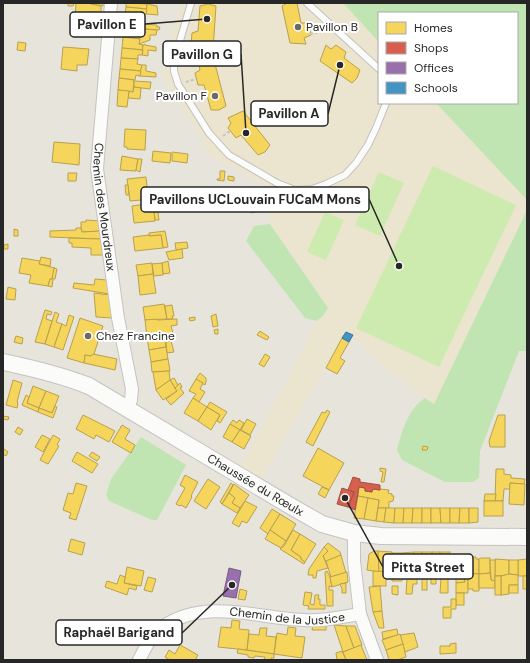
<svg xmlns="http://www.w3.org/2000/svg" width="530" height="663" viewBox="0 0 530 663" font-family="'DM Sans',sans-serif">
<rect width="100%" height="100%" fill="#e7e4dc"/>
<polygon fill="#ebe5cf" points="181,3 343,3 379,42 379,103 436,103 527,200 527,210 434,405 366,351 353,335 346,332 261,479 240,466 299,358 316,321 323,316 328,307 270,224 272,189 210,155 192,123 161,74"/>
<g fill="#c1e5b2">
<polygon points="343,3 527,3 527,200 436,103 517,103 517,13 379,13 379,42"/>
<path d="M 527,210 L 527,351 L 519,351 L 480,451 L 479,478 L 473,482 L 445,482 L 402,460 L 397,450 C 402,431 408,409 425,398 L 434,404 Z"/>
<polygon points="270,224 328,308 323,316 316,321 305,318 246,241 254,226"/>
<polygon points="141,437 186,465 157,520 152,520 109,501 106,495 111,479"/>
</g>
<g fill="#cdeaaf">
<polygon points="433,166 516,205 439,367 356,328"/>
<polygon points="379,172 404,183 380,236 355,225"/>
<polygon points="325,212 344,220 326,260 307,252"/>
</g>
<g fill="#f6d55c" stroke="#b8a14c">
<polygon points="68,3 74,3 73,6 68,6"/>
<polygon points="76,3 87,3 101,6 101,13 92,12 90,35 74,33"/>
<polygon points="87,3 103,3 103,6"/>
<polygon points="126,3 147,4 147,9 126,7"/>
<polygon points="287,3 297,3 301,23 308,23 311,35 304,38 306,44 290,43 282,6"/>
<polygon points="147,4 157,6 158,15 146,14"/>
<polygon points="208,4 216,6 213,50 197,53 197,47 191,45 192,33 198,31 200,6"/>
<polygon points="126,7 147,9 146,14 142,14 142,19 125,17"/>
<polygon points="145,24 157,25 157,27 160,27 159,30 145,29"/>
<polygon points="124,28 145,29 144,35 140,35 140,39 123,37"/>
<polygon points="145,29 157,30 156,35 150,35 150,40 139,44 140,35 144,35"/>
<polygon points="123,37 140,39 139,44 143,45 143,50 122,48"/>
<polygon points="18,42 26,43 25,51 17,50"/>
<polygon points="145,44 145,45 156,47 156,51 148,50 148,56 142,55 143,45"/>
<polygon points="326,45 331,49 336,45 346,52 344,58 360,70 357,78 352,83 320,61"/>
<polygon points="63,47 89,49 87,65 77,65 77,71 61,69"/>
<polygon points="122,48 143,50 142,55 138,55 138,59 121,58"/>
<polygon points="121,58 138,59 137,64 142,65 141,71 120,69"/>
<polygon points="199,64 215,64 226,106 219,110 211,110 204,85 198,85 195,73 200,70"/>
<polygon points="142,65 146,65 146,71 156,73 156,77 139,76"/>
<polygon points="120,69 141,71 140,76 136,75 135,80 119,78"/>
<polygon points="119,78 134,80 133,92 118,90"/>
<polygon points="134,81 151,82 150,89 134,87"/>
<polygon points="134,87 141,88 140,99 128,98 129,91 133,92"/>
<polygon points="118,90 129,91 127,107 117,106"/>
<polygon points="243,111 270,145 265,152 258,155 241,135 236,138 228,128 231,123 228,118"/>
<polygon points="125,129 146,130 145,150 127,149 127,147 124,147"/>
<polygon points="54,142 80,144 79,165 52,162"/>
<polygon points="153,151 171,153 170,163 152,161"/>
<polygon points="172,152 188,154 187,163 172,161"/>
<polygon points="122,156 138,159 136,171 120,170"/>
<polygon points="138,159 142,159 140,172 136,170"/>
<polygon points="220,171 225,171 224,181 217,180 217,179 220,179"/>
<polygon points="68,173 77,173 76,181 68,181"/>
<polygon points="228,176 234,177 234,181 228,180"/>
<polygon points="146,177 148,196 141,196 141,200 130,201 127,179"/>
<polygon points="125,185 128,185 129,195 126,195"/>
<polygon points="158,202 158,205 157,205 159,220 155,220 153,203"/>
<polygon points="153,203 155,221 134,223 132,206"/>
<polygon points="259,205 261,211 251,213 250,207"/>
<polygon points="86,220 100,221 101,231 82,232 81,228 81,222 86,222"/>
<polygon points="76,228 81,228 82,232 101,231 101,239 50,237 50,231 76,230"/>
<polygon points="14,229 18,230 18,236 14,236"/>
<polygon points="165,231 168,247 163,248 161,235 149,236 149,233"/>
<polygon points="149,235 149,236 161,235 163,248 135,251 133,237"/>
<polygon points="69,238 101,239 103,255 91,255 91,248 72,247 72,243 69,243"/>
<polygon points="187,242 188,248 176,250 175,243"/>
<polygon points="8,244 8,249 4,249 4,245"/>
<polygon points="182,249 183,258 169,260 166,252"/>
<polygon points="41,257 51,259 50,266 39,264"/>
<polygon points="22,258 40,261 39,264 55,268 52,279 50,279 48,286 29,283 31,275 19,273"/>
<polygon points="168,261 170,273 163,274 162,263"/>
<polygon points="152,263 153,274 138,276 136,265"/>
<polygon points="162,263 163,275 154,276 152,264"/>
<polygon points="54,268 57,269 55,279 53,279 52,287 48,286 50,279 52,279"/>
<polygon points="153,274 156,293 140,295 138,276"/>
<polygon points="95,279 107,280 109,294 73,288 74,283 94,285"/>
<polygon points="8,287 16,289 15,300 6,299"/>
<polygon points="94,293 110,295 113,318 96,317"/>
<polygon points="164,304 167,319 145,320 143,307"/>
<polygon points="172,305 174,316 172,316 173,319 167,319 165,306"/>
<polygon points="45,310 52,312 51,315 47,314 46,319 52,321 45,344 35,342"/>
<polygon points="55,312 59,314 56,322 62,324 54,347 45,344"/>
<polygon points="216,314 218,326 213,327 211,316"/>
<polygon points="69,315 74,317 63,350 54,347 62,324 66,326"/>
<polygon points="195,317 195,320 190,321 189,318"/>
<polygon points="80,318 103,326 94,354 91,356 85,355 84,363 67,358"/>
<polygon points="157,319 157,320 177,319 177,325 171,326 173,333 147,338 145,320"/>
<polygon points="218,329 218,334 215,334 214,330"/>
<polygon points="260,331 269,337 267,340 257,335"/>
<polygon points="164,335 166,347 149,350 147,338"/>
<polygon points="16,336 23,338 22,344 14,342"/>
<polygon points="342,338 349,342 340,358 345,361 337,374 326,368"/>
<polygon points="171,341 174,352 167,353 166,342"/>
<polygon points="166,347 168,359 151,362 149,350"/>
<polygon points="93,354 117,359 115,370 84,363 85,355 91,356"/>
<polygon points="265,354 270,357 264,367 259,364"/>
<polygon points="168,359 170,371 152,372 151,362"/>
<polygon points="169,371 170,380 156,390 153,372"/>
<polygon points="200,373 206,378 206,382 205,385 196,379"/>
<polygon points="174,378 178,385 175,388 170,380"/>
<polygon points="196,379 203,383 200,389 205,392 199,402 193,398 196,394 189,391"/>
<polygon points="13,380 22,383 17,402 18,403 17,408 6,405"/>
<polygon points="170,380 177,391 163,400 156,390"/>
<polygon points="180,383 182,387 180,388 184,393 171,405 166,399 177,391 175,388"/>
<polygon points="33,386 46,391 39,408 27,403"/>
<polygon points="46,391 59,396 52,413 39,408"/>
<polygon points="26,395 29,397 27,403 39,408 38,412 22,405"/>
<polygon points="193,398 207,407 198,421 184,413"/>
<polygon points="210,402 227,412 220,423 217,421 220,415 207,407"/>
<polygon points="55,406 57,407 53,418 38,412 39,408 52,413"/>
<polygon points="207,407 220,415 211,430 198,421"/>
<polygon points="327,410 330,412 313,446 306,442 322,412 325,413"/>
<polygon points="83,415 115,431 109,442 96,435 94,439 76,429"/>
<polygon points="498,415 505,415 505,447 490,447 489,441"/>
<polygon points="3,416 9,417 8,420 3,419"/>
<polygon points="247,419 256,424 250,435 241,430"/>
<polygon points="233,420 237,423 239,420 244,423 240,430 230,424"/>
<polygon points="230,424 240,430 232,442 223,437"/>
<polygon points="122,425 130,430 125,439 135,445 131,453 112,442"/>
<polygon points="18,427 23,430 20,435 15,432"/>
<polygon points="240,430 251,436 244,449 232,442"/>
<polygon points="42,435 50,439 43,452 35,447"/>
<polygon points="53,435 60,439 57,445 59,446 48,464 40,460"/>
<polygon points="423,446 428,447 427,450 422,450"/>
<polygon points="318,448 344,463 329,490 303,476"/>
<polygon points="4,449 8,452 6,456 3,454"/>
<polygon points="77,452 98,464 92,473 72,461"/>
<polygon points="92,452 100,457 97,461 89,456"/>
<polygon points="380,468 386,469 384,482 381,482 383,472 380,471"/>
<polygon points="496,469 504,469 504,474 511,475 511,478 525,479 524,484 510,483 510,489 504,489 503,501 495,501"/>
<polygon points="185,475 198,482 191,496 192,497 186,508 181,505 180,506 176,504 185,488 180,485"/>
<polygon points="208,479 220,487 206,509 194,501"/>
<polygon points="76,483 87,486 76,520 69,518 71,513 63,510 68,493 73,494"/>
<polygon points="231,483 233,485 222,504 220,502"/>
<polygon points="510,483 525,484 524,505 509,504"/>
<polygon points="234,484 249,495 240,508 232,503 235,498 229,493"/>
<polygon points="322,487 329,490 325,498 318,494"/>
<polygon points="359,487 365,488 365,491 372,492 373,489 380,490 380,489 389,490 388,493 392,494 392,496 394,496 393,501 389,502 389,508 378,508 379,500 358,496"/>
<polygon points="229,493 235,498 232,503 240,508 237,513 222,504"/>
<polygon points="485,494 496,494 495,501 484,501"/>
<polygon points="358,496 368,498 364,519 354,518"/>
<polygon points="368,498 379,500 376,521 364,519"/>
<polygon points="245,501 257,507 247,523 242,521 239,527 232,523"/>
<rect x="484" y="501" width="19" height="15"/>
<polygon points="378,508 386,508 384,522 376,521"/>
<polygon points="386,508 395,508 394,523 384,522"/>
<polygon points="395,508 404,508 403,523 394,523"/>
<polygon points="404,508 413,508 412,523 403,523"/>
<polygon points="413,508 422,508 422,523 412,523"/>
<rect x="422" y="508" width="9" height="15"/>
<polygon points="431,508 440,508 441,523 431,523"/>
<polygon points="440,508 450,508 450,523 441,523"/>
<polygon points="450,508 460,508 459,523 450,523"/>
<polygon points="460,508 469,508 469,523 459,523"/>
<polygon points="469,508 478,508 478,522 469,523"/>
<polygon points="272,509 280,514 268,534 260,528"/>
<polygon points="280,514 296,524 286,541 270,530"/>
<polygon points="270,530 286,541 281,548 265,539"/>
<polygon points="293,530 300,534 291,550 301,557 301,559 305,562 304,564 280,549 284,546"/>
<polygon points="300,534 316,544 305,562 301,559 301,557 291,550"/>
<polygon points="71,539 85,543 82,555 68,551"/>
<polygon points="328,543 340,552 341,555 326,562 323,556 328,551 324,547"/>
<polygon points="324,547 328,551 323,556 328,568 317,571 316,578 313,578 313,575 308,575 309,569"/>
<polygon points="374,551 378,551 379,572 367,570 369,554"/>
<polygon points="378,551 392,552 392,572 379,572"/>
<polygon points="414,552 414,569 402,569 401,553"/>
<polygon points="414,552 422,552 422,566 413,566"/>
<rect x="422" y="552" width="10" height="14"/>
<polygon points="432,552 440,552 441,566 432,566"/>
<rect x="440" y="552" width="10" height="16"/>
<polygon points="392,553 401,553 402,569 393,569"/>
<polygon points="341,555 346,573 331,577 326,561"/>
<polygon points="467,557 468,573 464,574 465,582 456,583 456,558"/>
<polygon points="467,557 476,557 476,559 479,559 479,574 468,573"/>
<polygon points="481,558 490,558 490,573 479,574 479,559"/>
<polygon points="495,559 509,560 509,574 508,575 495,576"/>
<polygon points="527,559 527,576 518,576 518,560"/>
<polygon points="490,560 495,560 495,581 491,580"/>
<polygon points="509,560 518,560 518,575 509,574"/>
<polygon points="413,566 440,566 440,568 450,568 452,575 448,576 448,578 441,578 441,575 437,575 436,574 431,574 431,571 422,571 422,574 417,574 417,584 413,584 412,594 406,594 407,578 402,578 402,581 392,581 391,572 386,573 386,586 373,586 373,571 392,572 393,569 414,569"/>
<polygon points="127,567 144,571 141,586 124,583"/>
<polygon points="327,571 330,577 332,587 329,586 329,590 333,590 333,606 327,606 325,572"/>
<polygon points="347,572 348,582 332,587 330,577"/>
<polygon points="431,572 431,574 436,574 436,584 431,584"/>
<polygon points="468,573 468,593 456,593 456,583 465,582 464,574"/>
<polygon points="468,573 479,574 479,591 473,591 473,589 468,589"/>
<polygon points="490,573 491,580 495,581 495,588 479,588 479,574"/>
<rect x="422" y="574" width="5" height="16"/>
<polygon points="509,574 518,575 518,585 509,585 509,594 501,595 501,576"/>
<polygon points="120,575 125,577 124,583 137,586 136,590 129,588 127,595 105,587 107,581 117,584"/>
<rect x="495" y="576" width="6" height="19"/>
<polygon points="523,576 527,576 527,593 527,589 523,589"/>
<polygon points="148,577 156,579 152,592 144,590"/>
<polygon points="441,578 448,578 448,593 440,593"/>
<polygon points="346,583 346,593 342,593 342,588 341,587 340,584"/>
<rect x="509" y="585" width="9" height="8"/>
<polygon points="380,586 382,611 373,612 369,587"/>
<polygon points="392,586 398,586 398,595 392,594"/>
<polygon points="240,589 247,591 245,600 238,599"/>
<polygon points="305,592 312,593 310,604 314,605 315,595 319,595 318,599 320,599 320,605 325,605 325,609 308,609 309,606 303,605"/>
<rect x="456" y="593" width="8" height="12"/>
<polygon points="451,599 456,599 456,609 451,609 451,618 443,618 443,607 451,607"/>
<polygon points="382,611 384,628 379,628 373,612"/>
<polygon points="232,620 240,621 239,629 249,630 247,650 218,647 221,627 231,628"/>
<polygon points="313,624 326,625 326,630 312,630"/>
<polygon points="334,625 346,626 354,648 343,652"/>
<polygon points="346,626 355,626 362,645 354,648"/>
<polygon points="288,627 296,628 295,636 305,637 302,658 274,654 277,633 287,635"/>
<polygon points="260,628 267,628 266,636 276,637 274,654 247,650 249,634 259,635"/>
<polygon points="397,629 398,635 383,639 382,632"/>
<polygon points="414,633 418,647 405,652 400,635"/>
<polygon points="400,634 403,644 386,650 382,640"/>
<polygon points="456,643 456,653 440,654 440,646 450,646 450,644"/>
<polygon points="403,644 406,657 397,660 389,660 386,650"/>
<polygon points="180,645 198,655 195,660 170,660 165,657 169,650 175,654"/>
<polygon points="361,645 367,660 346,660 343,652"/>
<polygon points="238,649 274,654 274,658 271,658 271,660 264,660 265,657 255,656 254,658 248,657 248,655 237,653"/>
<polygon points="342,651 346,660 337,660 336,653"/>
</g>
<g fill="#d6604d" stroke="#a24f42">
<polygon points="353,477 360,479 360,482 380,485 380,490 373,489 372,492 365,491 365,488 359,487 355,510 348,507 354,492 348,490"/>
<polygon points="342,488 354,492 348,507 337,504"/>
</g>
<polygon fill="#9970ab" stroke="#775a83" points="229,568 241,571 236,598 223,596"/>
<polygon fill="#4393c3" stroke="#3b7394" points="346,332 353,335 349,342 342,338"/>
<g fill="none" stroke-linecap="round" stroke-linejoin="round">
<g stroke="#c4c2c2" stroke-width="8">
<g id="service">
<polyline points="191,3 174,61 174,71 178,84 209,133 229,155 277,183 295,190 312,189 326,184 345,175 356,163 368,145 376,128 386,103"/>
<polyline points="307,3 379,69"/>
</g>
</g>
<g stroke="#c4c2c2" stroke-width="14">
<g id="minor">
<path id="s1" d="M 111,3 L 97,169 L 118,318 L 132,389 L 131,400 L 127,409"/>
<polyline points="354,533 354,561 360,614 377,660"/>
<path id="s2" d="M 139,660 C 145,648 152,634 164,626 C 206,598 257,618 303,620 C 322,622 341,617 360,614"/>
</g>
</g>
<g stroke="#c4c2c2" stroke-width="18">
<g id="secondary">
<path id="s3" d="M 3,362 C 32,368 61,375 89,386 L 294,508 L 322,524 L 354,533 L 381,536 L 527,537"/>
</g>
</g>
<g stroke="#c4c3c2" stroke-width="2" stroke-dasharray="3 2" stroke-linecap="butt">
<polyline points="310,34 325,31"/>
<polyline points="186,82 196,79"/>
<polyline points="223,136 230,131"/>
</g>
<use href="#service" stroke="#fbfbfa" stroke-width="6"/>
<use href="#minor" stroke="#fbfbfa" stroke-width="12"/>
<use href="#secondary" stroke="#fbfbfa" stroke-width="16"/>
</g>
<g fill="#6a6966" stroke="#fff" stroke-width="1.5">
<circle cx="298" cy="27" r="4"/>
<circle cx="215" cy="96" r="4"/>
<circle cx="88" cy="336" r="4"/>
</g>
<g text-anchor="middle" dominant-baseline="central" stroke-width="4" stroke-linejoin="round" paint-order="stroke">
<g font-size="12" fill="#272727" stroke="#fff" text-anchor="start">
<text x="306" y="27">Pavillon B</text>
<text x="207" y="96" text-anchor="end">Pavillon F</text>
<text x="96" y="336">Chez Francine</text>
</g>
<g font-size="12" fill="#272727" stroke="#fff">
<text stroke="none"><textPath href="#s1" startOffset="205">Chemin des Mourdreux</textPath></text>
<text stroke="none"><textPath href="#s3" startOffset="283">Chaussée du Rœulx</textPath></text>
<text stroke="none"><textPath href="#s2" startOffset="169">Chemin de la Justice</textPath></text>
</g>
</g>
<path fill="none" stroke="#272727" stroke-width="1.5" d="M207 19L145 24M246 133L241 54M340 65L328 114M399 266L369 199M345 498L383 567M232 585L182 633"/>
<g fill="#272727" stroke="#fff" stroke-width="1.5">
<circle cx="207" cy="19" r="4"/>
<circle cx="246" cy="133" r="4"/>
<circle cx="340" cy="65" r="4"/>
<circle cx="399" cy="266" r="4"/>
<circle cx="345" cy="498" r="4"/>
<circle cx="232" cy="585" r="4"/>
</g>
<g fill="#fff" stroke="#272727" stroke-width="1.5">
<rect x="70" y="12" width="75" height="25" rx="4"/>
<rect x="163" y="41" width="78" height="25" rx="4"/>
<rect x="251" y="101" width="77" height="25" rx="4"/>
<rect x="141" y="187" width="228" height="25" rx="4"/>
<rect x="383" y="554" width="90" height="25" rx="4"/>
<rect x="56" y="620" width="126" height="25" rx="4"/>
</g>
<g font-size="13" text-anchor="middle" font-weight="bold" fill="#272727">
<text x="107" y="29">Pavillon E</text>
<text x="202" y="59">Pavillon G</text>
<text x="289" y="118">Pavillon A</text>
<text x="255" y="204">Pavillons UCLouvain FUCaM Mons</text>
<text x="428" y="572">Pitta Street</text>
<text x="119" y="637">Raphaël Barigand</text>
</g>
<rect width="530" height="663" fill="none" stroke="#272727" stroke-width="8"/>
<rect x="378" y="12" width="140" height="92" fill="#ffffff" stroke="#a9a9a9"/>
<rect x="386" y="22" width="20" height="12" fill="#f6d55c" stroke="#a9a9a9"/>
<text x="414" y="32" font-size="12" fill="#272727">Homes</text>
<rect x="386" y="42" width="20" height="12" fill="#d6604d" stroke="#a9a9a9"/>
<text x="414" y="52" font-size="12" fill="#272727">Shops</text>
<rect x="386" y="62" width="20" height="12" fill="#9970ab" stroke="#a9a9a9"/>
<text x="414" y="72" font-size="12" fill="#272727">Offices</text>
<rect x="386" y="82" width="20" height="12" fill="#4393c3" stroke="#a9a9a9"/>
<text x="414" y="92" font-size="12" fill="#272727">Schools</text>
</svg>
